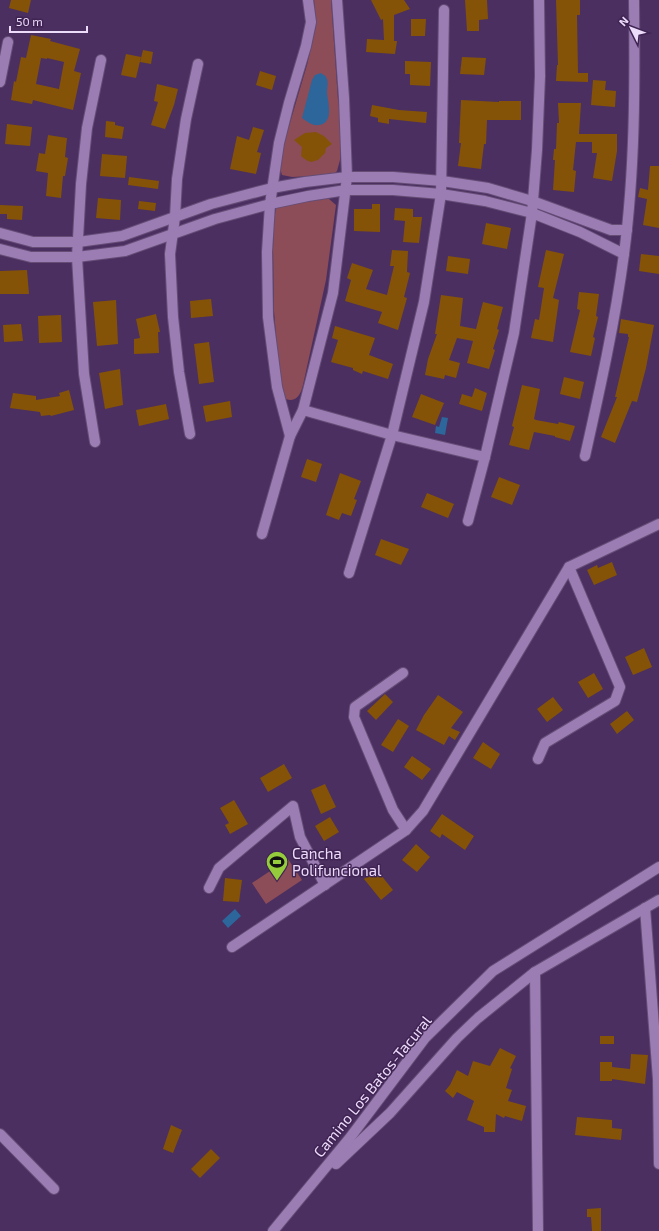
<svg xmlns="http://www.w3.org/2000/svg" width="659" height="1231" viewBox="0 0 659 1231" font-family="'Exo 2',sans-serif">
<rect width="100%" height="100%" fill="#4a2f60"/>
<g fill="#8c4c58">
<polygon points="314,0 331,0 338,100 341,118 340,160 337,171 333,175 292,177 282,175 280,168 284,143 307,65 316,26"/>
<path d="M 321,199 L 329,199 L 336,205 L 326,280 L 303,385 C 301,393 297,403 286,399 L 280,384 L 274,311 L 273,249 L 274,220 L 276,208 L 284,205 Z"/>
<polygon points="288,859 302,880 266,904 252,883"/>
</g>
<g fill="#2c669b">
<path d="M 321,73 C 323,75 325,75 326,77 C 329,82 327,87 327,93 C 328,103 334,123 319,125 C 312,126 308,122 302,118 L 312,80 L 315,75 Z"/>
<polygon points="442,417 448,418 445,435 435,433 436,426 439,427"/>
<polygon points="235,909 241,916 228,928 222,921"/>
</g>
<g fill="#855307" fill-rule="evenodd">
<polygon points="11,0 31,0 28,13 9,8"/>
<polygon points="371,0 404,0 410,9 394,15 394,41 397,41 395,54 366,52 367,39 384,40 383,19 381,20"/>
<polygon points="465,0 487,0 488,19 479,20 479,31 467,31"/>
<polygon points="556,0 580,0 580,15 577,15 578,73 588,73 588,82 556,81 557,65 558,65"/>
<polygon points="411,19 426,19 425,36 411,36"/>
<path d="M 31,35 L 51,39 L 50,41 L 80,49 L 74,71 L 81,73 L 73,110 L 33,100 L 32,104 L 11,100 L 14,81 L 16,82 L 21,57 L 26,58 ZM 41,58 L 47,59 L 47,58 L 64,62 L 59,89 L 36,84 Z"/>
<polygon points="143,50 153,52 151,64 140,62"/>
<polygon points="126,54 141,57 136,78 121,75"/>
<polygon points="462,57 486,58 484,75 460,74"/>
<polygon points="405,61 431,62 430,86 410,85 410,74 405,74"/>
<polygon points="260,71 276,76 272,90 256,85"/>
<polygon points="593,80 606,81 605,90 616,91 615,107 591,105"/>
<polygon points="157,84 178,89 174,105 165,129 151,125 158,102 154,101"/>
<polygon points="461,100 499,102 499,101 521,101 521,120 487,120 486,144 484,144 481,169 458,166 461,143 459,143"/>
<polygon points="558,103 581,103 579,134 617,134 617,151 612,181 593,178 597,153 592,153 592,142 576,142 573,170 576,171 574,192 553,190 555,160 553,160 554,149 556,149 557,123 559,123"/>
<polygon points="372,105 399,110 427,112 426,123 389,119 389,124 378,122 378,118 370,116"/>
<polygon points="106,121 115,122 115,125 124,127 122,139 105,137"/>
<polygon points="7,124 32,127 30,146 5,144"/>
<polygon points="253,127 264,130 257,152 261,153 256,174 230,169 237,136 249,140"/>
<polygon points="316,132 324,136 332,144 326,148 325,153 318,160 311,162 306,160 301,156 302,147 294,140 305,133"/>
<polygon points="48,135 67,138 65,157 68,158 65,176 63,176 61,198 46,196 48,173 36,171 39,153 45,154"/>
<polygon points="102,154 127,156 125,178 100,176"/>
<polygon points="650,166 659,166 659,228 643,225 647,199 638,197 640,188 648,190"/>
<polygon points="129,177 159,181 158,189 128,185"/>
<polygon points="98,198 121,200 120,220 96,218"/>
<polygon points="139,201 156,203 155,211 138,209"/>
<polygon points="372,204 380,204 380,232 354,231 354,209 372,209"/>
<polygon points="0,205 23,206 22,220 7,219 7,214 0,214"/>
<polygon points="395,208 413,209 413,217 422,217 419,243 403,242 405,221 394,220"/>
<polygon points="486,223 511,228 507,249 482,244"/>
<polygon points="392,250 408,251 407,272 410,273 404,297 407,298 398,330 378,323 382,312 345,301 351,280 347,278 352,263 373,270 366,289 387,295 394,266 390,266"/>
<polygon points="546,250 564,254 553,298 559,300 553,342 531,338 535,319 539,320 544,288 538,287"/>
<polygon points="641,254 659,256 659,274 639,271"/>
<polygon points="448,256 470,259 468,274 446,271"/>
<polygon points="27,270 29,294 0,294 0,271"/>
<polygon points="579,292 599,294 596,316 598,317 593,337 595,338 591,356 570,352 580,310 577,309"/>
<polygon points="441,295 463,298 460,326 476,329 483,302 503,307 497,329 499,330 493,349 495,350 489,369 467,363 473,341 457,338 449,360 460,363 456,378 445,375 444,379 425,375 428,359 437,334 435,334"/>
<polygon points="211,299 213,316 191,318 190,301"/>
<polygon points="116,300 118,344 97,346 93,302"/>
<polygon points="156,314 160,332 158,332 159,353 134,354 134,339 140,338 136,319"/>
<polygon points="61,315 62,342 39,343 38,316"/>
<polygon points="621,319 654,325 646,368 637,402 632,401 615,443 601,437 617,397 615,397 629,337 628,337 628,334 619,333"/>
<polygon points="21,324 23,341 4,342 3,325"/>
<polygon points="335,326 375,338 369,355 393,364 388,379 363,371 362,374 353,370 353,368 331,362 338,340 332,338"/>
<polygon points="209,342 214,382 199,384 194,344"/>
<polygon points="120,369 123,405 105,409 99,373"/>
<polygon points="564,377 584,382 580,399 560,394"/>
<polygon points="522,385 540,389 534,419 536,420 558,424 559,422 575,426 570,441 555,437 555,436 534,432 529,450 509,445 514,427 512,426"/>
<polygon points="475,388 487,393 482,411 459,404 462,394 472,397"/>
<polygon points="69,390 74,410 51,416 50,415 41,416 40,412 10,408 13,393 36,396 36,400 60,396 59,393"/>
<polygon points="421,394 444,403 435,425 412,417"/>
<polygon points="230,401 232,417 206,422 203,406"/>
<polygon points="166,404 169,419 139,426 136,410"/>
<polygon points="307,459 322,464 316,482 301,477"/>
<polygon points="340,473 361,481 354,499 357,500 351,516 342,513 339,520 326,515"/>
<polygon points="499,477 520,485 512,505 491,497"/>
<polygon points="427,493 454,504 448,518 421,507"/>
<polygon points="381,539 409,549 401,565 375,555"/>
<polygon points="612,562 617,575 594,585 587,570 597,565 598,568"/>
<polygon points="644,648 652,667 633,675 625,657"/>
<polygon points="594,673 603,689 588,698 578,682"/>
<polygon points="385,694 393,702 376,720 367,711"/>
<polygon points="438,695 463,712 451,728 460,732 455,740 449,736 444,745 416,730 424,715"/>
<polygon points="553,697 563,710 547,722 537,709"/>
<polygon points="627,711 634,720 617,734 610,724"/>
<polygon points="398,719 409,726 393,752 381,745"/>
<polygon points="483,742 500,754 491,769 473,758"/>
<polygon points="412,756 431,769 422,780 404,767"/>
<polygon points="284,764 292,778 268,792 260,778"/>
<polygon points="325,784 336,807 321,814 311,790"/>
<polygon points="234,800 248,824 230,834 225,825 229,823 220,808"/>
<polygon points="442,814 474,836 465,850 442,834 440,838 430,831"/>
<polygon points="330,817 339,832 324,841 315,826"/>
<polygon points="416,844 430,857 417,872 402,860"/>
<polygon points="376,869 393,890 381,900 364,879"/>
<polygon points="225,878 242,880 239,902 223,901"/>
<rect x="600" y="1036" width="14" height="8"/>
<polygon points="500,1048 516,1056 510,1068 512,1069 506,1088 512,1090 508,1101 526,1106 522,1121 505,1116 504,1118 496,1114 495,1132 484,1132 484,1127 467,1120 474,1101 457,1092 453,1098 445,1091 450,1085 457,1070 468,1076 473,1061 490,1066"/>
<polygon points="631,1054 648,1055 645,1084 612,1079 612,1081 600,1081 600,1062 612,1062 612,1067 630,1069"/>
<polygon points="577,1117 612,1120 612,1128 622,1129 621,1140 575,1135"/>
<polygon points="171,1125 182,1130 173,1153 163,1149"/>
<polygon points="211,1149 220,1158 200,1178 191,1169"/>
<polygon points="601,1208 601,1231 592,1231 591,1217 587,1217 587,1209"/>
</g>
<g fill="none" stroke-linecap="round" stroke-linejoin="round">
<g stroke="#654d76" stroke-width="12">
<g id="minor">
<polyline points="0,82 8,42"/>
<polyline points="0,233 33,242 78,242 122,236 211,204 272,188 305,182 347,177 393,177 442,181 488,188 532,201 611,230 627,230"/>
<polyline points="0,249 31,257 77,257 125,251 215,219 270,204 308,196 346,190 393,190 441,194 485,201 532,213 580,232 624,254"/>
<polyline points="303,410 392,435 485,457"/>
<polyline points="190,434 179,372 173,317 170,254 175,217 177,179 186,119 198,64"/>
<polyline points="290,436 277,387 268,317 267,252 270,204 279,143 289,103 306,46 311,22 308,0"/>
<polyline points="95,442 84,374 77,257 81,184 87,128 101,60"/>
<path d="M 585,456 C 600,389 615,322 624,254 C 635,170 635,84 634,0"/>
<polyline points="468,521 485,457 514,333 532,213 537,150 540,76 539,0"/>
<polyline points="262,534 290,436 303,410 333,293 347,177 344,98 337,0"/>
<polyline points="349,573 392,435 424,302 441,194 444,10"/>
<polyline points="403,673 355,707 354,717 393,810 406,830"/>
<polyline points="538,759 545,743 615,701 620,687 569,567"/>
<polyline points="209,888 219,868 293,806 300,837 325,885"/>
<polyline points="645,908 658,1079 659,1164"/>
<polyline points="232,947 406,830 423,811 569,567 659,524"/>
<polyline points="535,972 538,1231"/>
<polyline points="0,1134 54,1189"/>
<polyline points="336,1164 390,1113 457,1038 478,1018 535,972 659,900"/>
<polyline points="273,1231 349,1139 425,1038 493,971 659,867"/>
</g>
</g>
<use href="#minor" stroke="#9b7db4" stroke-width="10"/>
</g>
<defs>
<g id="stadium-pin" transform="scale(1.15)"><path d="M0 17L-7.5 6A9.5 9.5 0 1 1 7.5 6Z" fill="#94cc3c" stroke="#402454"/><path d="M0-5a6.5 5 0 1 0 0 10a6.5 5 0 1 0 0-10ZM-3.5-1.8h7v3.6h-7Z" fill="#111"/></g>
</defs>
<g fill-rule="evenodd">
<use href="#stadium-pin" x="277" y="862"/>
</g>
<g text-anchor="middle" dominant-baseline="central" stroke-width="3" stroke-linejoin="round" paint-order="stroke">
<g font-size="15" fill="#ecdcfa" stroke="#402454" text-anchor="start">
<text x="292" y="853">Cancha<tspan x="292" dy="17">Polifuncional</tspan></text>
</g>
<g font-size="15" fill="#ecdcfa" stroke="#402454">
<text transform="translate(372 1086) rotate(-51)">Camino Los Batos-Tacural</text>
</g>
</g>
<g transform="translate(631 28) rotate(312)" stroke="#402454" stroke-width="3" paint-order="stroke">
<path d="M0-3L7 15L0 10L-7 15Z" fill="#ecdcfa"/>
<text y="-6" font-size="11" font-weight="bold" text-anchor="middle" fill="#ecdcfa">N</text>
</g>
<path d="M10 26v6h77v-6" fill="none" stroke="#ecdcfa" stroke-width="2"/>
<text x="16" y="26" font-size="12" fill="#ecdcfa" stroke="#402454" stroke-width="3" paint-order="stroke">50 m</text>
</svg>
